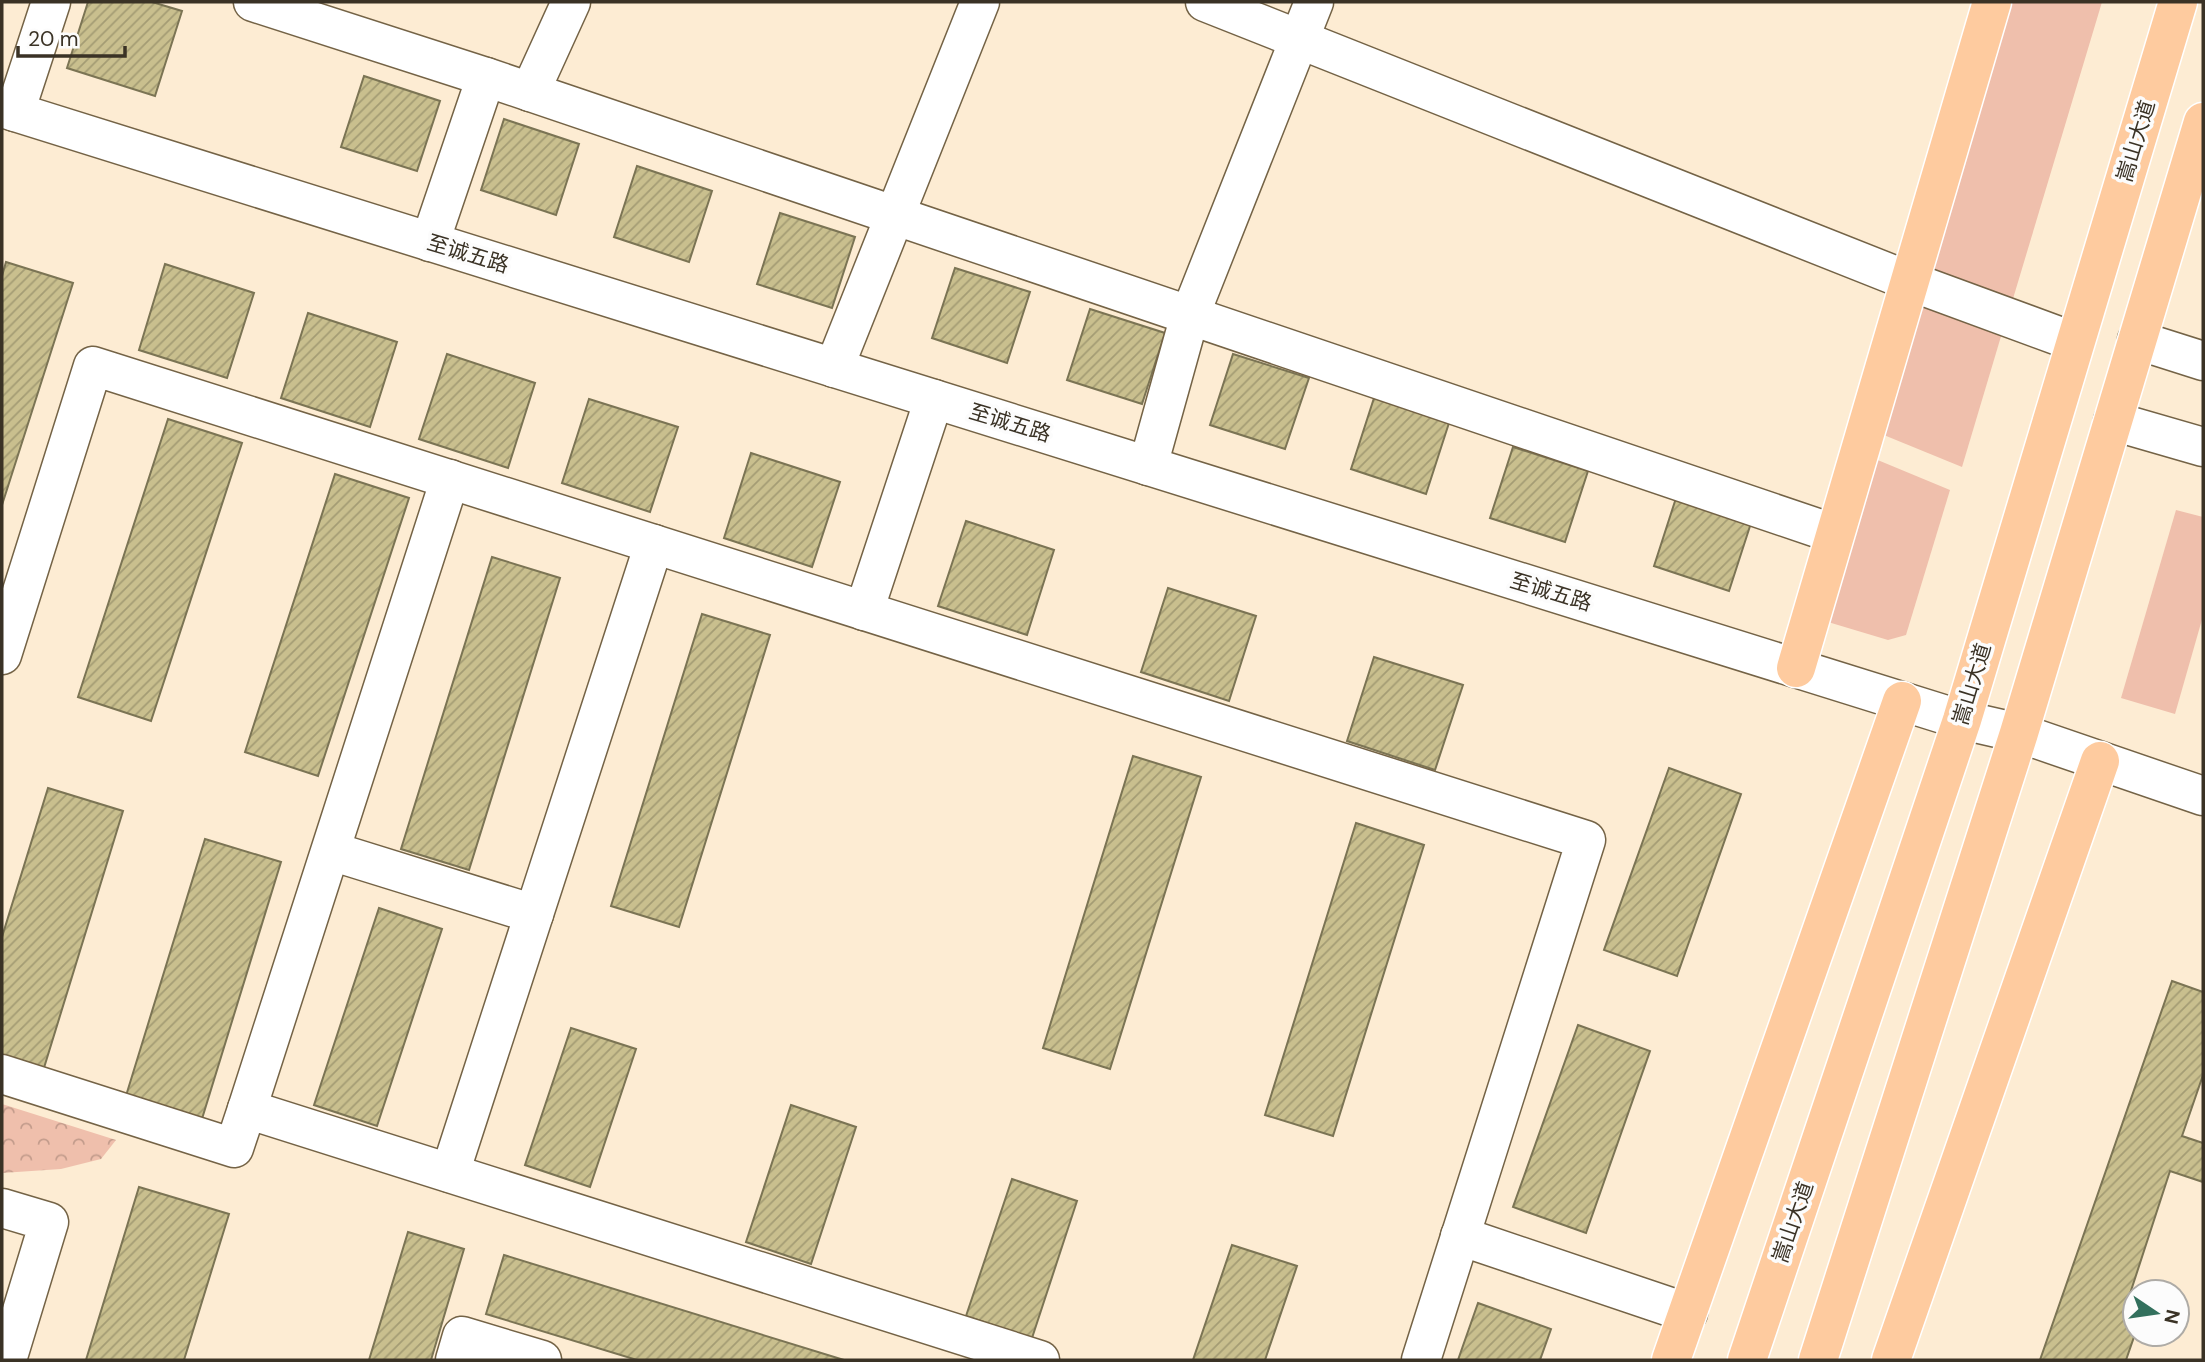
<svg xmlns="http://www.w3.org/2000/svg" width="2205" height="1362" viewBox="0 0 2205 1362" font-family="'DM Sans','Noto Sans SC',sans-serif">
<defs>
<pattern id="forest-crowns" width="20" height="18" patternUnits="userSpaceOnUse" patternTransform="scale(1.75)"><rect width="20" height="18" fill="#efbfac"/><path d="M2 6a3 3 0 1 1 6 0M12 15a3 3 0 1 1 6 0" fill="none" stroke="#c39c8c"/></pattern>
<pattern id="building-hatch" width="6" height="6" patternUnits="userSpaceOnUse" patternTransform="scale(1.75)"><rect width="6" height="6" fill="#c9bf8e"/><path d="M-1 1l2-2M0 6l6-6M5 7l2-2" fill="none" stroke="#a49c74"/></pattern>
</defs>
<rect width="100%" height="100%" fill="#fdecd3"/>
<g fill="#efbfac">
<polygon points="2001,2 2102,2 2012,302 1921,269"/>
<polygon points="1916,297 2002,333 1962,467 1874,431"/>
<polygon points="1868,456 1950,490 1906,635 1888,640 1828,622"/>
<polygon points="2176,510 2203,517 2203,616 2175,714 2121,698"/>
</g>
<polygon fill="url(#forest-crowns)" points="2,1104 116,1140 101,1159 61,1169 2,1173"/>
<g fill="url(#building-hatch)" stroke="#7b7454" stroke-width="2">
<polygon points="88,2 152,2 182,11 155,96 67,68"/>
<polygon points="364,76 440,101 417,171 341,147"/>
<polygon points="504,119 579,144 556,215 481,190"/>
<polygon points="637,166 712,191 689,262 614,237"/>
<polygon points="780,213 855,237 832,308 757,284"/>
<polygon points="6,262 73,283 2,505 2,276"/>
<polygon points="165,264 254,293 227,378 139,350"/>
<polygon points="955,268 1030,292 1007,363 932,338"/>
<polygon points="1090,309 1165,333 1142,404 1067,380"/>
<polygon points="308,313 397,342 370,427 281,398"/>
<polygon points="447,354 535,383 508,468 419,439"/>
<polygon points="1233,354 1309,378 1285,449 1210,425"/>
<polygon points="1374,398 1449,423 1426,494 1351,469"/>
<polygon points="589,399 678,427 650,512 562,483"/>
<polygon points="168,419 242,443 151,721 78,697"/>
<polygon points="1513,447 1588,471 1565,542 1490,518"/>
<polygon points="751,453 840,482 812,567 724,538"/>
<polygon points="335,474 409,498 318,776 245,752"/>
<polygon points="1677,495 1752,520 1729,591 1654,566"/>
<polygon points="966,521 1054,550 1027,635 938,606"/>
<polygon points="492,557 560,578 469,870 401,849"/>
<polygon points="1168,588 1256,616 1229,701 1141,672"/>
<polygon points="702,614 770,635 679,927 611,906"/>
<polygon points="1374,657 1463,685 1435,770 1347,741"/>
<polygon points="1133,756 1201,777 1110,1069 1043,1048"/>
<polygon points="1669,768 1741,794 1677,976 1604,950"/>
<polygon points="48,788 123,811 43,1071 2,1059 2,937"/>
<polygon points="1356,823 1424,845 1333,1136 1265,1115"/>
<polygon points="205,839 281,862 201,1122 125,1099"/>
<polygon points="379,908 442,929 377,1126 314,1105"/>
<polygon points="2172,981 2203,992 2203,1075 2182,1136 2203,1143 2203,1182 2170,1171 2127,1303 2135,1306 2135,1334 2126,1360 2040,1360"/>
<polygon points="1578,1025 1650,1051 1586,1233 1513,1207"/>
<polygon points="571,1028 636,1049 590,1187 525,1165"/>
<polygon points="791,1105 856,1127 811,1264 746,1242"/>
<polygon points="1012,1179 1077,1201 1032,1338 966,1316"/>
<polygon points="139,1187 229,1214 184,1360 86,1360"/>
<polygon points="408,1232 464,1249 431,1360 369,1360"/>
<polygon points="1232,1245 1297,1266 1265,1360 1193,1360"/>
<polygon points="504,1255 844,1360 637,1360 486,1314"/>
<polygon points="1478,1303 1551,1329 1540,1360 1458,1360"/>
</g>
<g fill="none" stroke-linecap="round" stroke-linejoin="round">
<g stroke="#746346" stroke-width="41">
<g id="minor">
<polyline points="253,2 486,77"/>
<polyline points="1205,2 1909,281 2075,342"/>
<polyline points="530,92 571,2"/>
<polyline points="2,108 1962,720 2019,733 2203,796"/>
<polyline points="15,112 51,2"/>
<polyline points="430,242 486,77 1835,534"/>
<polyline points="2137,340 2203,361"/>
<polyline points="834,368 980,2"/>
<polyline points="2113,421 2203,447"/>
<polyline points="1148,466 1190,315 1314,2"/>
<polyline points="864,611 934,399"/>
<polyline points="2,655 93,366 1586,840 1421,1360"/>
<polyline points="331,851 534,914"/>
<polyline points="2,1074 234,1148 247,1109 1040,1360"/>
<polyline points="247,1109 450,479"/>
<polyline points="450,1173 654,544"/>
<polyline points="2,1208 49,1222 7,1360"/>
<polyline points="1460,1236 1688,1313"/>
<polyline points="455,1360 462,1336 542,1360"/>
</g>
</g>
<g stroke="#fff" stroke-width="41">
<g id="major">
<polyline points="1796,668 1992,2"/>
<polyline points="1671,1360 1902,701"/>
<polyline points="1747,1360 1962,720 2178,2"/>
<polyline points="1818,1360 2019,733 2203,122"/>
<polyline points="1891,1360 2100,761"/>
</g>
</g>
<use href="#minor" stroke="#fff" stroke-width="38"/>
<use href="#major" stroke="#fecb9f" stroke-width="38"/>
</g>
<g text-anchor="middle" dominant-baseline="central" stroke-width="7" stroke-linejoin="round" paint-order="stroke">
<g font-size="21" fill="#3a3225" stroke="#fcfcfc">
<text transform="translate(2136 141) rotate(-73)">嵩山大道</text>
<text transform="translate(468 254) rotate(17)">至诚五路</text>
<text transform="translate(1010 423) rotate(17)">至诚五路</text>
<text transform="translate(1551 592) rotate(17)">至诚五路</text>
<text transform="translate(1972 684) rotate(-73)">嵩山大道</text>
<text transform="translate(1793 1222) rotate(-71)">嵩山大道</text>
</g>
</g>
<rect width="2205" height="1362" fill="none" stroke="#3a3225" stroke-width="7"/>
<g transform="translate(2156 1313) rotate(103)"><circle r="33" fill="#fcfcfc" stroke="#aeaba6" stroke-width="2"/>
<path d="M0-5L12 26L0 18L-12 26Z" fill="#33705d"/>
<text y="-10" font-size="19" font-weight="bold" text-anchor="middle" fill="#3a3225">N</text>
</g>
<path d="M18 46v10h107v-10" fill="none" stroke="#3a3225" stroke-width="3.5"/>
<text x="28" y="46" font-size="21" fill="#3a3225" stroke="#fcfcfc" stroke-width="5" paint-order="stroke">20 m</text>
</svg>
